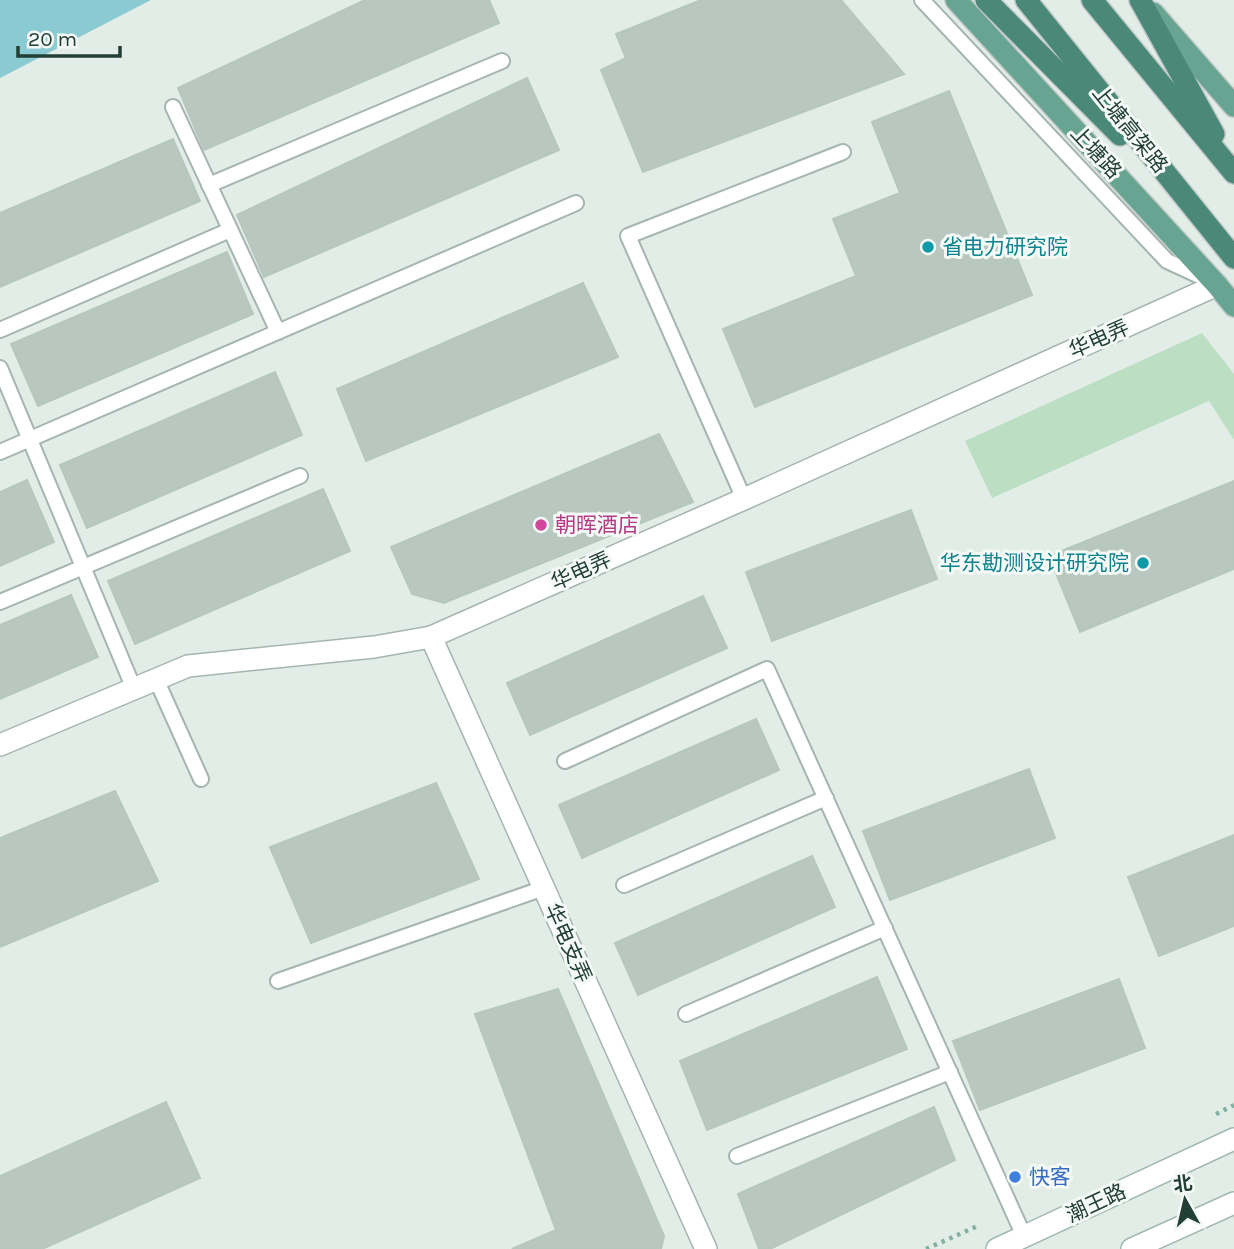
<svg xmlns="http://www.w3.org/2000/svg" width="1234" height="1249" viewBox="0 0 1234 1249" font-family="Karla,'Noto Sans SC',sans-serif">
<rect width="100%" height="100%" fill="#e3ede8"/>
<polygon fill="#bcdfc4" points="1202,333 1234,374 1234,440 1209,401 992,498 965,441"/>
<polygon fill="#8acad3" points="0,0 151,0 0,78"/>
<g fill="#b8c8c1" stroke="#b5c7bf" stroke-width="2">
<polygon points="365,0 489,0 499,23 204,150 178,88"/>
<polygon points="701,0 841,0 904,74 643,172 601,70 626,58 616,34"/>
<polygon points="527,78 559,150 264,277 237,215"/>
<polygon points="949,91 1032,295 755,407 723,329 856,276 833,219 900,193 872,122"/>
<polygon points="173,139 200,201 0,287 0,213"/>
<polygon points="227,252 253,314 38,406 11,344"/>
<polygon points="583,283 618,357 366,461 337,389"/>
<polygon points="275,372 302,435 87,528 60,465"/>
<polygon points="659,434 693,502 444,603 412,594 391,547"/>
<polygon points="27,480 54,542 0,566 0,492"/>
<polygon points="1234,481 1234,569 1080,632 1049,556"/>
<polygon points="323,489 350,551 135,644 108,581"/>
<polygon points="911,510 937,579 772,641 746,572"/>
<polygon points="71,595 98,657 0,699 0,625"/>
<polygon points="703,596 727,648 530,735 507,683"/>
<polygon points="756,719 779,770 582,858 559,805"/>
<polygon points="1029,769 1055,838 890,900 863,831"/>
<polygon points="436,783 479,879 311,943 270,847"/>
<polygon points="115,791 158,881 0,947 0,838"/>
<polygon points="1234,835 1234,926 1159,956 1128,877"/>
<polygon points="812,856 835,907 638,995 615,943"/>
<polygon points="877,977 907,1049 707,1130 680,1061"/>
<polygon points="1119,979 1145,1048 980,1110 953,1041"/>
<polygon points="558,989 664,1236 661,1249 512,1249 556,1230 475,1014"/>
<polygon points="166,1102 200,1178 42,1249 0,1249 0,1176"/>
<polygon points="934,1107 955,1160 770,1249 759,1249 738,1194"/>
</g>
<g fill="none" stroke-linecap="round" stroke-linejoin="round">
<g stroke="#a5b5af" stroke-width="18">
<g id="service">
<polyline points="922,0 1167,261 1206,279"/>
<polyline points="173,107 278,332"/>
<polyline points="209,185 502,61"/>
<polyline points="0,330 230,230"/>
<polyline points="0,368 134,689"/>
<polyline points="0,452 576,203"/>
<polyline points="744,499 628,236 843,152"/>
<polyline points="0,602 300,476"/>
<polyline points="156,679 201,779"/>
<polyline points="565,761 767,669 1024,1236"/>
<polyline points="624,885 826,798"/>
<polyline points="278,981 544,888"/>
<polyline points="686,1014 885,928"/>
<polyline points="737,1156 950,1072"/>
</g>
</g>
<g stroke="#a5b5af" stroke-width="24">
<g id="minor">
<polyline points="431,637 706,1249"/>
<polyline points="0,745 188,666 374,647 431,637 744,499 1217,285"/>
</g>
</g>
<g stroke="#a1b9b0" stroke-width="24">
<g id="secondary">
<polyline points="997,1249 1234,1139"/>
<polyline points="1132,1249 1234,1203"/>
</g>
</g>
<g stroke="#c1c9c7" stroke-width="24">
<g id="primary">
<polyline points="956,0 1217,285 1234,306"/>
<polyline points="1153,13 1234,106"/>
</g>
</g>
<g stroke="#c1c9c7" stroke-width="24">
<g id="trunk">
<polyline points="986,0 1120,135"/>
<polyline points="1026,0 1234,258"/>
<polyline points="1092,0 1234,173"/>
<polyline points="1140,0 1214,134"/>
</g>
</g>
<g stroke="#83b1a1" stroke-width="4.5" stroke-dasharray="3.5 5" stroke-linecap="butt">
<polyline points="1216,1114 1234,1105"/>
<polyline points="926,1249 980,1225"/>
</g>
<use href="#service" stroke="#fff" stroke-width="14"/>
<use href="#minor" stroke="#fff" stroke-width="21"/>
<use href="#secondary" stroke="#fff" stroke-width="21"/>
<use href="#primary" stroke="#67a492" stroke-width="21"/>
<use href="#trunk" stroke="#4a8878" stroke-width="21"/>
</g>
<g fill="#0f9aa8" stroke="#f4f9f6" stroke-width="2.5">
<circle cx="928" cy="247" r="7"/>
<circle cx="1143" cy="563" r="7"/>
</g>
<circle fill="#d1479c" stroke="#f4f9f6" stroke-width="2.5" cx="541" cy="525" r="7"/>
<circle fill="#3f7fe0" stroke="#f4f9f6" stroke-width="2.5" cx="1015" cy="1177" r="7"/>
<g text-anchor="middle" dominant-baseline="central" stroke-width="6" stroke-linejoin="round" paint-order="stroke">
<g font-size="21" fill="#223f36" stroke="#f4f9f6">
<text transform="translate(1130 129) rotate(51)">上塘高架路</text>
<text transform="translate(1096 152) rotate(47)">上塘路</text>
<text transform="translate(1099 339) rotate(-24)">华电弄</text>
<text transform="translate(581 571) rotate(-24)">华电弄</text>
<text transform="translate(568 943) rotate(66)">华电支弄</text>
<text transform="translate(1096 1203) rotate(-25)">潮王路</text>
</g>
<g font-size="21" fill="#0d838f" stroke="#f4f9f6" text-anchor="start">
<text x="942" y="247">省电力研究院</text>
<text x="1129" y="563" text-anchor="end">华东勘测设计研究院</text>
</g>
<g font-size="21" fill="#b23c85" stroke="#f4f9f6" text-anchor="start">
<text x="555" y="525">朝晖酒店</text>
</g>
<g font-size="21" fill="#366cbe" stroke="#f4f9f6" text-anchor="start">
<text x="1029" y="1177">快客</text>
</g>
</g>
<g transform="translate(1185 1200) rotate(352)" stroke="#f4f9f6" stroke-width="5" paint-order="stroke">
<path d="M0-5L12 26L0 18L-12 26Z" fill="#223f36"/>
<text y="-10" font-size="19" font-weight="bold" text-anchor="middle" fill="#223f36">北</text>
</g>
<path d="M18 46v10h102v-10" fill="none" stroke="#223f36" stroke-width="3.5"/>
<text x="28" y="46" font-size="21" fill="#223f36" stroke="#f4f9f6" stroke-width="5" paint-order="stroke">20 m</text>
</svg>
